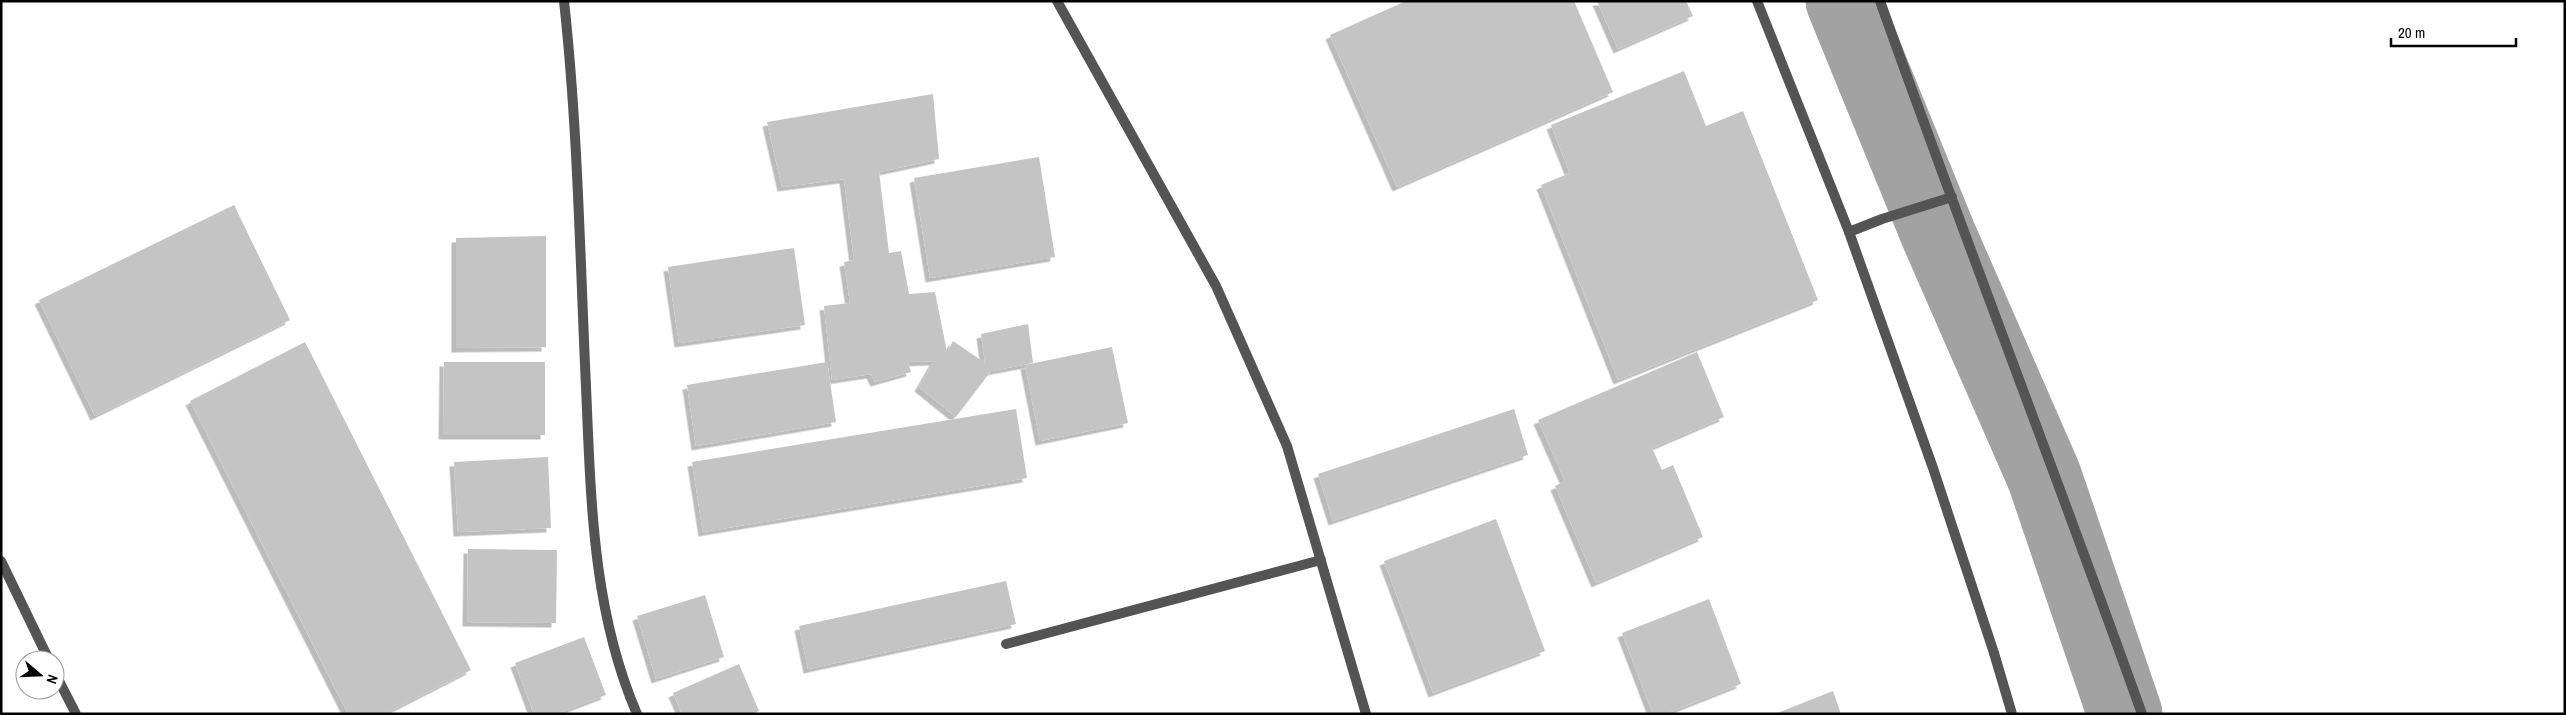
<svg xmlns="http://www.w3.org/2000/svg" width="2566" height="715" viewBox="0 0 2566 715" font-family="'Archivo Narrow',sans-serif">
<defs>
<filter id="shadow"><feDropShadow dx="-4.5" dy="4.5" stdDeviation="0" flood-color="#0004"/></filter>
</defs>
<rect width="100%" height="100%" fill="#fff"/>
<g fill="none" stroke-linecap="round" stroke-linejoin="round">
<polyline stroke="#a2a2a2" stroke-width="75" points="1843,1 1939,236 2044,476 2125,714"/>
</g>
<g fill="#c4c4c4" filter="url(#shadow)">
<polygon points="1406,1 1574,1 1613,92 1397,187 1330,35"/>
<polygon points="1597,1 1686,1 1693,16 1618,49"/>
<polygon points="1684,71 1706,126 1743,111 1818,300 1618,380 1541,185 1570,173 1551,125"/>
<polygon points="933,94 939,159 879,172 889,253 901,251 909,294 935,292 947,352 953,341 985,363 981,334 1028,324 1033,363 991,371 956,417 919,387 934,361 908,362 911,372 875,382 871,374 832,380 824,306 850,303 844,262 854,260 844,179 782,187 767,122"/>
<polygon points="1039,157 1055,257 930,278 914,178"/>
<polygon points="234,205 290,320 95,416 39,300"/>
<polygon points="546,236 546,347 456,348 456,238"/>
<polygon points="794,248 805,325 679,343 668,267"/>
<polygon points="305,342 471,670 385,714 348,714 190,401"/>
<polygon points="1112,347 1128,423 1040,441 1025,365"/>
<polygon points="1697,352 1724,417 1652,448 1662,470 1673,465 1703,537 1596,583 1555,486 1565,481 1538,420"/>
<polygon points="444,362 545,362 545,435 443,435"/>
<polygon points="827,362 836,422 696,446 687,385"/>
<polygon points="1016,409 1027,478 703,532 692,462"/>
<polygon points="1514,409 1528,455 1333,521 1318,474"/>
<polygon points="548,457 551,528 458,532 454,462"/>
<polygon points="1496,519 1545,651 1433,693 1384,561"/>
<polygon points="468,549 557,550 556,623 467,622"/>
<polygon points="1006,581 1016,624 808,669 799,626"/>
<polygon points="705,595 724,657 656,679 637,616"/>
<polygon points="1709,599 1741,684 1665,714 1653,714 1622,633"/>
<polygon points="584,637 606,695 556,714 534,714 515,663"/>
<polygon points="739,664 759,711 753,714 682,714 673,693"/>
<polygon points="1833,691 1841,714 1775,714"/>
</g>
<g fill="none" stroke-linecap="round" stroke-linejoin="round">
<g stroke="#545454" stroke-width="10">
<polyline points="1057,1 1216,286 1287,446 1366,714"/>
<polyline points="1006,644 1321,560"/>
<polyline points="1994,653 2012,714"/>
</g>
<g stroke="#545454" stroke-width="10">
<path d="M 564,1 C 578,129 580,259 586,387 C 591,498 592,610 637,714"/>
<polyline points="1757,1 1849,232 1933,468 1994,653"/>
<path d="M 1880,1 C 1965,240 2057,476 2142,714"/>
<polyline points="1849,232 1882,219 1952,197"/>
<polyline points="1,561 49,660"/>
<polyline points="55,673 76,714"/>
</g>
</g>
<rect width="2566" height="715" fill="none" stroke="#000000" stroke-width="5"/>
<g transform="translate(40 675) rotate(109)"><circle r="24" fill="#ffffff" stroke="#999999"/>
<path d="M0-4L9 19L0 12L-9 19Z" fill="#000000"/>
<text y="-8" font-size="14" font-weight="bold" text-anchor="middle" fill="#000000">N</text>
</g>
<path d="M2391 38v8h125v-8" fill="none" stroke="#000000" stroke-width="2.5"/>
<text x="2398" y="38" font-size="15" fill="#000000" stroke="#ffffff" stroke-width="4" paint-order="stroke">20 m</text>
</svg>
